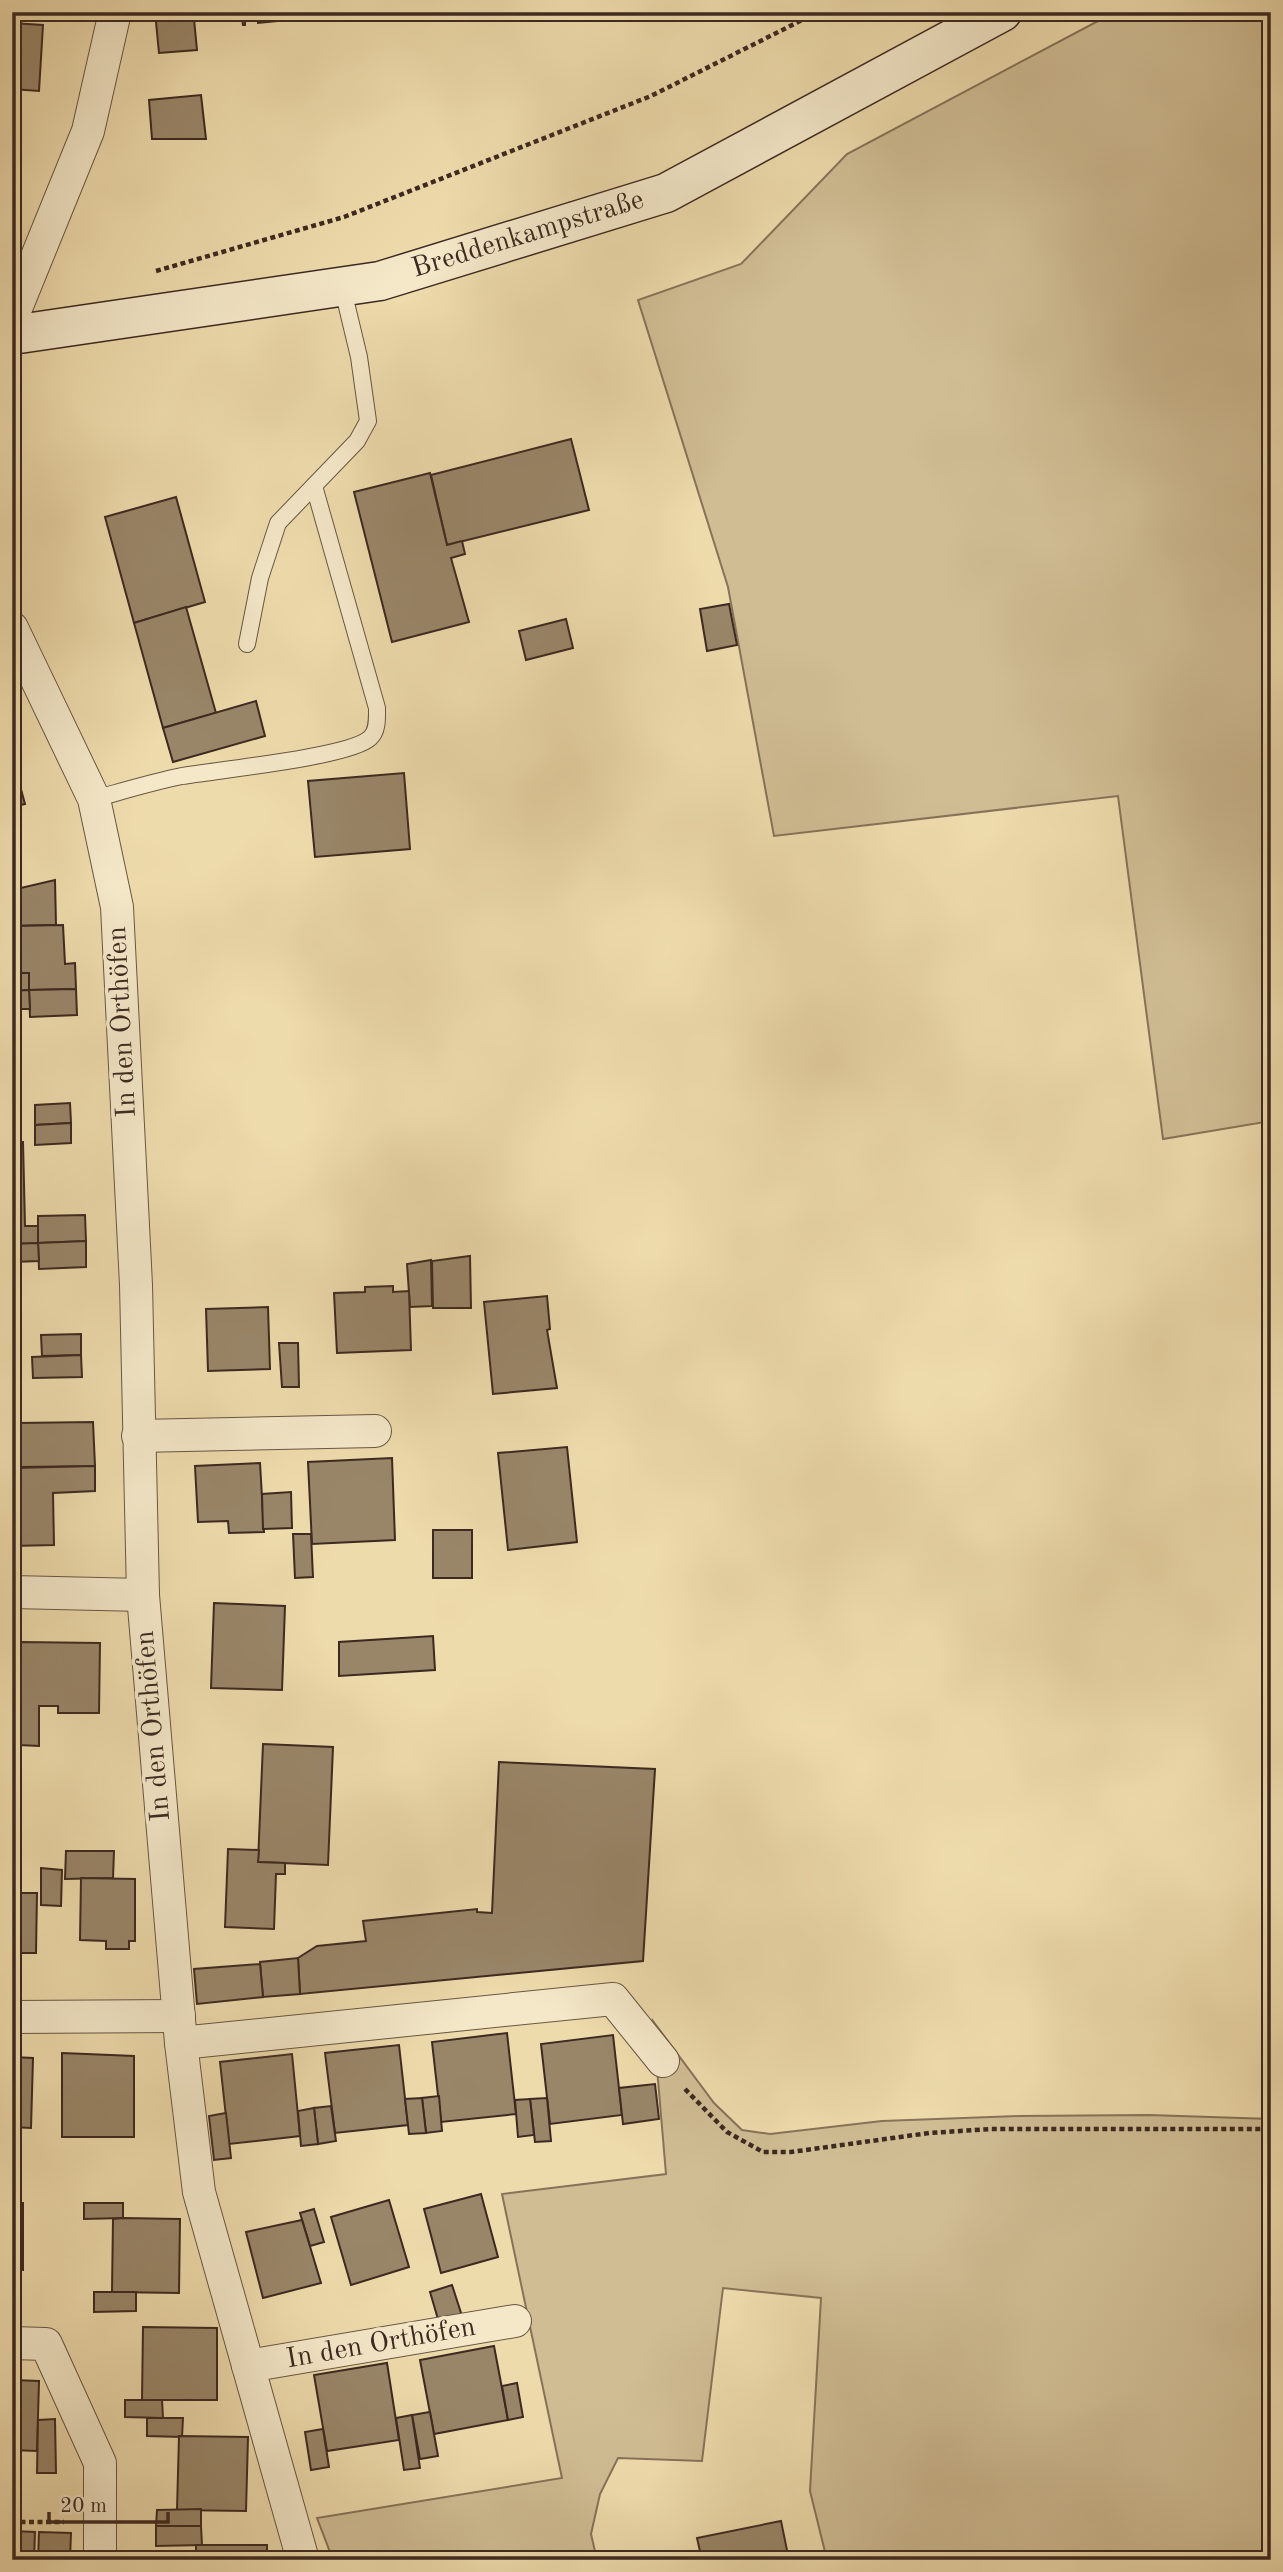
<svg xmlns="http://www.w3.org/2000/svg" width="1283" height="2572" viewBox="0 0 1283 2572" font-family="'Old Standard TT',serif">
<rect width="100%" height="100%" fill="#eedbac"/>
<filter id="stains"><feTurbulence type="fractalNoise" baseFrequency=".00286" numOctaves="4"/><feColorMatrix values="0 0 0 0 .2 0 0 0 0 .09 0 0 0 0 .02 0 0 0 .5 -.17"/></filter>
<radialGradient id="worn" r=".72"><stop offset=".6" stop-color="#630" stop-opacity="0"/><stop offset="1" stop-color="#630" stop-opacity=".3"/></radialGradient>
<g fill="#d0bd94" stroke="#86735a" stroke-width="2">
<polygon points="1115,12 1271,12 1271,1121 1163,1139 1118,796 774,836 728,587 638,300 741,264 847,154"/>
<polygon points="653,2021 714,2103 742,2130 770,2134 882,2121 1020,2116 1149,2115 1271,2119 1271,2560 827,2560 810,2491 821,2298 723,2288 702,2461 618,2458 600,2494 591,2534 597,2560 333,2560 317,2518 562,2478 502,2194 666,2174"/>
</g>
<g fill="#998669" stroke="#3c2921" stroke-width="2">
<polygon points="155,12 191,12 192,19 194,19 197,50 159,53"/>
<polygon points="241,12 286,12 287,20 258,23 257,15 245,16 245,25 243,25"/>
<polygon points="12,23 43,25 39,91 12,89"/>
<polygon points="201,95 206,139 152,139 149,100"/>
<polygon points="12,117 18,117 14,170 12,170"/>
<polygon points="571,439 589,510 447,545 431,475"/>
<polygon points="430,473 447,545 462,541 465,554 451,558 469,622 392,642 354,492"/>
<polygon points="176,497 205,602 134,623 105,517"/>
<polygon points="729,604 737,645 707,651 700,609"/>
<polygon points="186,607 216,713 163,728 134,623"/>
<polygon points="566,619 573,648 526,660 519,631"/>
<polygon points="256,701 265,736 173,762 163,728"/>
<polygon points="16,771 25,804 12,807 12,772"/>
<polygon points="404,773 410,849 315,857 308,781"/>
<polygon points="55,880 56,925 12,926 12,890"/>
<polygon points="63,925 65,964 75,963 76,989 29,990 29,973 12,973 12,965 20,964 19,931 12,931 12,926"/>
<polygon points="12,973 29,973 29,990 12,991"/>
<polygon points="76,989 77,1015 30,1017 29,990"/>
<polygon points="29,990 30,1009 12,1009 12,991"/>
<polygon points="70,1103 71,1123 35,1125 35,1105"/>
<polygon points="71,1123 71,1143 35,1145 35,1125"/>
<polygon points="23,1142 25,1226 38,1226 38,1243 12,1244 12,1143"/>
<polygon points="85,1215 86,1241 38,1243 38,1216"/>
<polygon points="86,1241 86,1267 39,1269 38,1243"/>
<polygon points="38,1243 39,1261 12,1262 12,1244"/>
<polygon points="470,1256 471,1308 433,1308 432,1261"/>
<polygon points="431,1260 432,1306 410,1307 407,1264"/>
<polygon points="393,1286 393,1292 409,1291 411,1350 337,1353 334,1293 365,1292 365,1287"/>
<polygon points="547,1296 550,1329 547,1330 557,1388 493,1394 484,1302"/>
<polygon points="268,1307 270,1369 208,1371 206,1309"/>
<polygon points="81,1334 81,1355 42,1356 41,1335"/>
<polygon points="279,1343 298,1343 299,1387 282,1387"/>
<polygon points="81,1355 82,1377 33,1378 32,1357"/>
<polygon points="93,1422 95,1466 19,1467 18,1423"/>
<polygon points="18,1423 18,1449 12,1450 12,1424"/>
<polygon points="567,1447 577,1542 508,1550 498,1453"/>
<polygon points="392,1458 395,1540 312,1544 308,1462"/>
<polygon points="260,1463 264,1532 229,1533 228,1521 198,1522 195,1466"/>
<polygon points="95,1466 95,1491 53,1493 54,1545 12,1546 12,1468"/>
<polygon points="291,1492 292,1528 263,1529 262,1494"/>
<rect x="433" y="1530" width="39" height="48"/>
<polygon points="293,1534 311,1534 313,1577 295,1578"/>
<polygon points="214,1603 285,1606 282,1690 211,1688"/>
<polygon points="433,1636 435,1670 339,1676 339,1642"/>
<polygon points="12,1641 20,1642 19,1717 12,1717"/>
<polygon points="20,1642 100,1643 99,1713 58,1713 58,1706 39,1706 39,1746 19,1745"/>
<polygon points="263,1744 333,1747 328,1865 258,1862"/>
<polygon points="499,1762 655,1769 643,1961 300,1994 298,1958 317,1946 366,1941 363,1921 477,1909 477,1912 492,1913"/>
<polygon points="228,1849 259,1850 258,1862 285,1863 285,1874 276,1874 274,1929 225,1927"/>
<polygon points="66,1851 114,1851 113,1878 65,1879"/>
<polygon points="41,1868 62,1870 61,1906 41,1905"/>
<polygon points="81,1878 135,1879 135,1941 129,1941 129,1949 106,1949 106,1941 80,1940"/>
<polygon points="12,1893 37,1893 36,1953 12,1953"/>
<polygon points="298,1958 300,1994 263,1997 260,1962"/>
<polygon points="260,1964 263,1997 197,2004 194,1969"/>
<polygon points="507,2033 516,2114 441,2122 432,2042"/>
<polygon points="613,2035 622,2115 550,2124 541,2044"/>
<polygon points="399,2045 408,2125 335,2133 325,2053"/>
<polygon points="62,2053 134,2056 134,2137 62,2137"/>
<polygon points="292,2054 300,2136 229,2144 220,2062"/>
<polygon points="12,2057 33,2058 31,2128 12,2127"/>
<polygon points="655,2084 659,2119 623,2124 619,2088"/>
<polygon points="439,2096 442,2131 426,2133 422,2098"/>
<polygon points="422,2098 426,2133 409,2134 405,2099"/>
<polygon points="547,2098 551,2141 535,2142 530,2099"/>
<polygon points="530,2099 534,2135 518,2137 515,2100"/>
<polygon points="331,2106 336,2141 318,2144 314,2108"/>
<polygon points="314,2108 318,2144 301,2146 298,2111"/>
<polygon points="226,2113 231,2158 214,2160 209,2116"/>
<polygon points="481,2194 498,2257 441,2273 424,2209"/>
<polygon points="389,2200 409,2267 351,2285 331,2217"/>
<rect x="12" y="2203" width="11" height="67"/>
<polygon points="84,2203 123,2203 123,2218 84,2219"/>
<polygon points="314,2209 324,2242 310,2246 300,2213"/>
<polygon points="123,2218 180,2219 179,2293 112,2292 113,2219"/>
<polygon points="302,2220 321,2283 263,2298 246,2232"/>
<polygon points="452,2285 463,2319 440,2326 430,2292"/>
<polygon points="94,2292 136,2292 136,2311 94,2312"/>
<polygon points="143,2327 217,2328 217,2400 142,2400"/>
<polygon points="494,2346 508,2420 434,2434 420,2360"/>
<polygon points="387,2363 399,2440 327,2451 314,2375"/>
<polygon points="12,2380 39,2381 37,2451 12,2450"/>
<polygon points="517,2383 523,2417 508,2420 502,2386"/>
<polygon points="125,2400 162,2400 163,2418 125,2417"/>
<polygon points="430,2412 438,2456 420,2459 412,2415"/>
<polygon points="412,2415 420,2468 404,2470 396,2418"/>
<polygon points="147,2418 183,2418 182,2437 147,2436"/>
<polygon points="55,2419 56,2473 37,2473 38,2420"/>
<polygon points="323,2429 329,2467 311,2470 305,2432"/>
<polygon points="179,2436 248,2437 246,2511 177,2510"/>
<polygon points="201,2509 201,2526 156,2526 157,2510"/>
<polygon points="781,2521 789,2560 702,2560 697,2538"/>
<polygon points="156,2526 201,2526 202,2545 156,2546"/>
<polygon points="12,2531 35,2532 34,2560 12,2560"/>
<polygon points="39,2532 71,2533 70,2560 38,2560"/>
<rect x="196" y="2545" width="71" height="15"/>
</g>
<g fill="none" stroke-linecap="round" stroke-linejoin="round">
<g stroke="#685644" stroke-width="18">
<g id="lane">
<polyline points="247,644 260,578 278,523 357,441 368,421 359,357 342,286"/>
<path d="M 94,799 C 123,791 152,782 182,776 C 217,770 350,757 370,738 C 378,731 377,718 377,708 L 314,486"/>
</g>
</g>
<g stroke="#685644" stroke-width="34">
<g id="street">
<polyline points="12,318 88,131 115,12"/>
<polyline points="12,628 94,799 117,907 136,1285 143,1595 181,2043 199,2192 303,2560"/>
<polyline points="138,1436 375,1431"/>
<polyline points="12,1592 143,1595"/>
<polyline points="12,2017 179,2016"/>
<polyline points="181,2043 613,1999 663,2061"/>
<polyline points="12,2343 46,2344 100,2463 100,2560"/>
<polyline points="248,2366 515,2321"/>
</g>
</g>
<g stroke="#3c2921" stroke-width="41">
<polyline id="secondary" points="12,335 380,281 666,193 1002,12"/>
</g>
<g stroke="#3c2921" stroke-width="4.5" stroke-dasharray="5 3.5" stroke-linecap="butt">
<polyline points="156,271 344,217 651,96 818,12"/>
<polyline points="685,2089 727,2132 763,2152 791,2152 929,2133 991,2129 1271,2129"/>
<polyline points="12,2522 64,2522"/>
</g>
<use href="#lane" stroke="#f4e8c9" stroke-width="16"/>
<use href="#street" stroke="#f4e8c9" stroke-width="32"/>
<use href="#secondary" stroke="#f4e8c9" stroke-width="38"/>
</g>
<g text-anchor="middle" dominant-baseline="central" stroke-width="7" stroke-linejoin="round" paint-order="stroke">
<g font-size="28" fill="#3c2921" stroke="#f4e8c9">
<text transform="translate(528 235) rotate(-17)">Breddenkampstraße</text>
<text transform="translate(123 1022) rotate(-93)">In den Orthöfen</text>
<text transform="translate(154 1726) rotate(-95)">In den Orthöfen</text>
<text transform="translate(381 2344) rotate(-10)">In den Orthöfen</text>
</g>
</g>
<rect width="1283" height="2572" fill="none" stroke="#eedbac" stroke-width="42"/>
<rect x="14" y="14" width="1255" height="2544" fill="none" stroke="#3c2921" stroke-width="3.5"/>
<rect x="21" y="21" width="1241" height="2530" fill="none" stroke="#3c2921" stroke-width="2"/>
<path d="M49 2512v10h119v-10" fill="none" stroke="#3c2921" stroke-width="3.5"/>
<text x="60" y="2512" font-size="21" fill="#3c2921" stroke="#f4e8c9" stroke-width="5" paint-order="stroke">20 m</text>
<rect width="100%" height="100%" filter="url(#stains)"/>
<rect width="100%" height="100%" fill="url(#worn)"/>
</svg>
